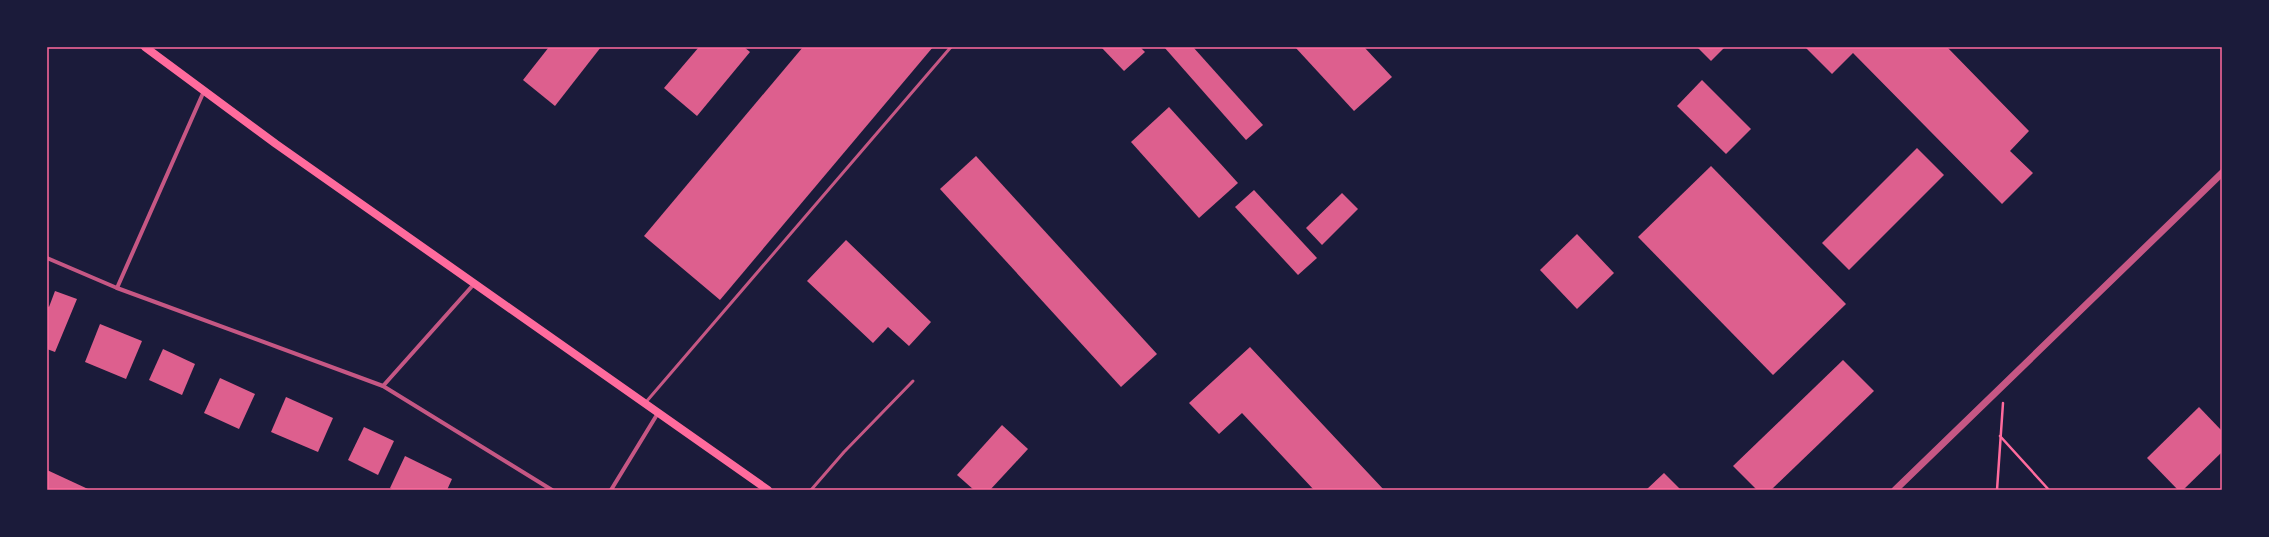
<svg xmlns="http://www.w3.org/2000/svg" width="2269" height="537" viewBox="0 0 2269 537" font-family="'PT Serif',serif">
<rect width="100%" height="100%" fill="#1b1b3a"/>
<g fill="#dd5f8e">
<polygon points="549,47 601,47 555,106 523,80"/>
<polygon points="699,47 744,47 750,52 697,116 664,88"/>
<polygon points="803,47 933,47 720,300 644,236"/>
<polygon points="1101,47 1140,47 1145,52 1124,71"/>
<polygon points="1164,47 1193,47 1263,125 1246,140"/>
<polygon points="1295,47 1364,47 1392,77 1354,111"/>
<polygon points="1697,47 1725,47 1711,61"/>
<polygon points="1805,47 1947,47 2029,131 2010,151 2033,173 2002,204 1853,53 1832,74"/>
<polygon points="1702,80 1751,129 1726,154 1677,106"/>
<polygon points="1169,107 1238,183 1199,218 1131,142"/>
<polygon points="1917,148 1944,175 1849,270 1822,243"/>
<polygon points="976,156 1157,354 1121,387 940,189"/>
<polygon points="1711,166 1846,304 1773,375 1638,237"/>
<polygon points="1254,190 1317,258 1298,275 1235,207"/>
<polygon points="1342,193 1358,209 1322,245 1306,228"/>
<polygon points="1577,234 1614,273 1577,309 1540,270"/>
<polygon points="846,240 931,322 909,346 888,327 873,343 807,281"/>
<polygon points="55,291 77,299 55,352 47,349 47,306 49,307"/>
<polygon points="100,324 142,341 126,379 85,362"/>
<polygon points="1250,347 1384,490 1314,490 1242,413 1219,434 1189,403"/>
<polygon points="163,349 195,364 182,395 149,380"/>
<polygon points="1843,360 1874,391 1771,490 1757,490 1733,466"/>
<polygon points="220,378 255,394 239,429 204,413"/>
<polygon points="286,397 333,418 318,452 271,432"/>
<polygon points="2199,407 2222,431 2222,452 2183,490 2178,490 2147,458"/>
<polygon points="1002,425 1028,449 990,490 974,490 957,475"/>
<polygon points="364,427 394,441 378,475 348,460"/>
<polygon points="405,456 452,479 447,490 394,490 390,488"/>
<polygon points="47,470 88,489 87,490 47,490"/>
<polygon points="1664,473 1681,490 1646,490"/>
</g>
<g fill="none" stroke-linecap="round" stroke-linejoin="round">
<g stroke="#ff6b9d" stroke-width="2.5">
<polyline points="2000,436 2049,490"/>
<polyline points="1997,490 2003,403"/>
</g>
<g stroke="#c65784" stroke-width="3">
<polyline points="646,402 951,47"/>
<polyline points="811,490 844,452 913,381"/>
</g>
<g stroke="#c65784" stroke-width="4">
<polyline points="47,258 117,288 383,386 552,490"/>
<polyline points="117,288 204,91"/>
<polyline points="383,386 474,284"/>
<polyline points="611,490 658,413"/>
</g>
<polyline stroke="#c65784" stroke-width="7" points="1895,490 2222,173"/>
<polyline stroke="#ff6b9d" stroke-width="8" points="145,47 276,144 768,490"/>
</g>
<rect width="2269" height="537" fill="none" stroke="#1b1b3a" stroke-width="96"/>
<rect x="48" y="48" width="2173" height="441" fill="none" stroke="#ff6b9d" stroke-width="1.5"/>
</svg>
